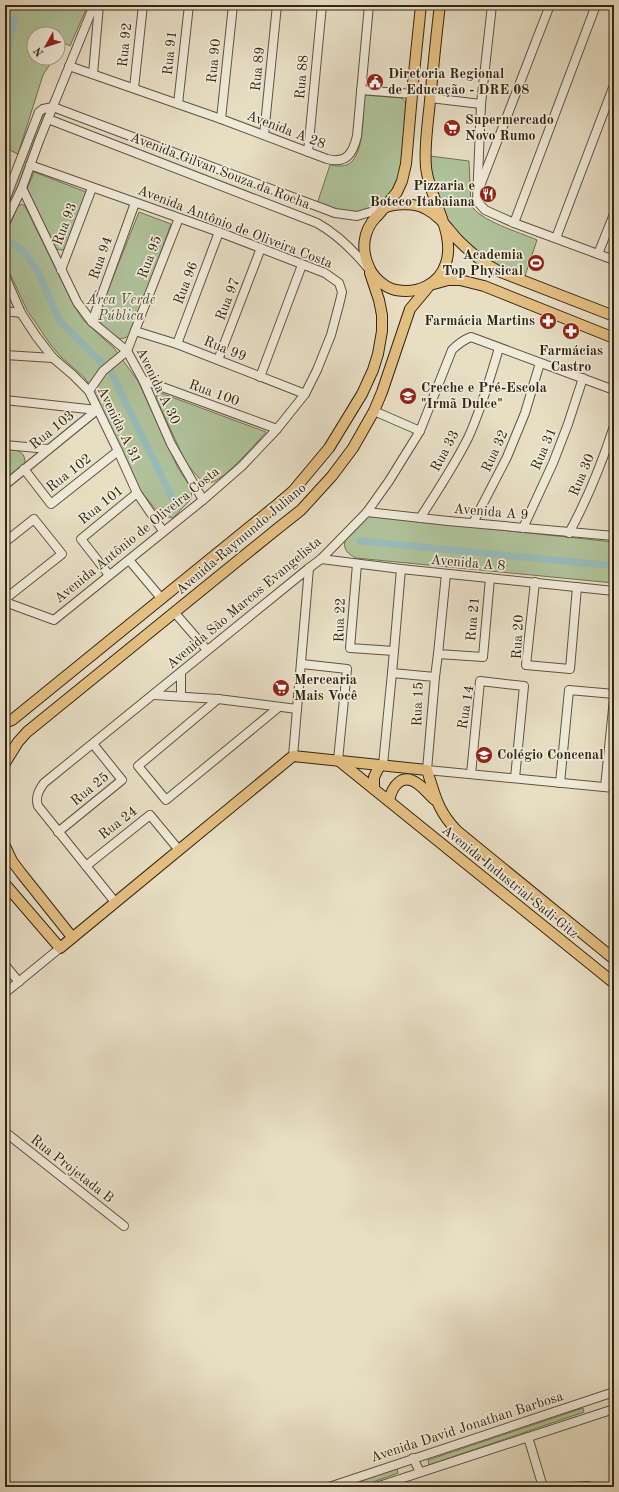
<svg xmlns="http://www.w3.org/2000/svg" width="619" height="1492" viewBox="0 0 619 1492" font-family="'Old Standard TT',serif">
<rect width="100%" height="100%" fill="#e7dec4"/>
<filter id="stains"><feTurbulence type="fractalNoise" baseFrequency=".005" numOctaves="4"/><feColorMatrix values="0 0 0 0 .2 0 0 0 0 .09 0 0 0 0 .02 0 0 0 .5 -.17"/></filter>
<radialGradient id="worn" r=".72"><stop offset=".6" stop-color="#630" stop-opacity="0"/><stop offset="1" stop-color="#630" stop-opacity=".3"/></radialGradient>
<g fill="#afc299" stroke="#727456">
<polygon points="8,5 88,5 70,46 64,43 58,52 58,34 34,34 34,58 54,58 43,75 18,154 5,148 5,22"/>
<path d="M 364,95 L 402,98 L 406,103 L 402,170 L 397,186 L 381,204 L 370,210 L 357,213 L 342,212 L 317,204 L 330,165 C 336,166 344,167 349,164 C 365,153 363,112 364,95 Z"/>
<polygon points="47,113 28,166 5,217 5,207 18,177 32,138 43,115"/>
<path d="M 430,156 L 469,161 L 471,205 C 480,221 519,232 537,240 L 524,279 L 509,274 L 468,247 L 444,216 L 431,171 Z"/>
<path d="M 34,172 L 86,192 L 66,249 C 62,250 59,251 56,248 L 27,189 Z"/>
<polygon points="22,204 25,206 74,306 84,321 114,348 138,381 178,468 192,489 191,499 173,518 160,515 140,490 130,467 92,389 84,377 61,357 50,344 27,310 5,263 5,236 18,206"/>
<path d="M 139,212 L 171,224 L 131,334 C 118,345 111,334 101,325 L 100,310 Z"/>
<path d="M 158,392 L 266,432 C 255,444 228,476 213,482 C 211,483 207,483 204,484 L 186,463 L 156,398 Z"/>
<path d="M 5,449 C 16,449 26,451 25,464 L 5,481 Z"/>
<path d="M 368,516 L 614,542 L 614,583 L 356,558 C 348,554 343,550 345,541 Z"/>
<polygon points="583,1408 584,1412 429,1465 428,1460"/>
<polygon points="397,1468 398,1473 359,1487 345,1487"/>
</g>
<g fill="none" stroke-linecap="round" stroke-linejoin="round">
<g stroke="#98bbb9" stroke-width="7">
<polyline points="16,8 17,5"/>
<polyline points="5,65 14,19"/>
<polyline points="10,242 25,253 38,271 59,320 112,374 172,498"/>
<polyline points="361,541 614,566"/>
</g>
<g stroke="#61543f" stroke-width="10">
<g id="minor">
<polyline points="492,5 481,104 477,201 485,210 514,223 614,260"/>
<path d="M 69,66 L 221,119 L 327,159 C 347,164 353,153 357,136 L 369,5"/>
<polyline points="93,74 99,5"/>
<polyline points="134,88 143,5"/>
<polyline points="361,90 412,94"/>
<polyline points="430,98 481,104"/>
<polyline points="178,104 189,5"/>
<path d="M 48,119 L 317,223 C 337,234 353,250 368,268"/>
<polyline points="221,119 233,5"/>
<polyline points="264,135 277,5"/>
<polyline points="308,152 322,5"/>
<polyline points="480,186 550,5"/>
<polyline points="22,188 77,302 92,322 127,351 143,380 171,444 203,500"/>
<polyline points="5,200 39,112 43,109 53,107 335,213 357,216 384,208"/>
<polyline points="5,223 22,188 39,141 94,5"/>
<polyline points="514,223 596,5"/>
<polyline points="556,238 614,85"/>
<polyline points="598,254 614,214"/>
<polyline points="61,270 92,188"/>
<polyline points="5,276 21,313 36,336 53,358 73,375 89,391 118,451 137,493 163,531"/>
<polyline points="5,311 21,313"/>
<polyline points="92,322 135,203"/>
<polyline points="135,331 177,344 305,394"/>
<polyline points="177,344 219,232"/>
<polyline points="5,355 53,358"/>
<polyline points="218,360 261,248"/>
<polyline points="260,377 302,265"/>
<polyline points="143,380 277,429"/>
<polyline points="89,391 103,371 127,351 179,218"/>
<polyline points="5,400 97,410"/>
<polyline points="374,411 420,431"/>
<polyline points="5,445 48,449"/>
<polyline points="24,469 51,504 118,451"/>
<polyline points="5,485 97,410"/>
<polyline points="367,512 448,521 614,536"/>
<path d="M 420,518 C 437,492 454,466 468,438 C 481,410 490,378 499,348"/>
<polyline points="473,523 507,457 525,413 540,363"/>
<polyline points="523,528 553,463 568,424 583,378"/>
<path d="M 569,533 C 588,498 602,463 614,426"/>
<polyline points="5,542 34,519 62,554 5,599"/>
<polyline points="321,559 401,569 614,591"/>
<polyline points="129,560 161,598"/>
<polyline points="357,564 350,648 394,651 401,569"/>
<polyline points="446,574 438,654 483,657 490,578"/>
<polyline points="109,575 81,539 137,493"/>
<polyline points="535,582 526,665 570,669 577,587"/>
<polyline points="5,602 54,620 203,500 242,466 277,429 305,394 317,370 331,335 340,301 342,292 339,283 325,273 219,232 30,165"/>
<polyline points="175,613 207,650"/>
<polyline points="302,664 347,669 338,760"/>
<polyline points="392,673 394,651"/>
<polyline points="435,677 438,654"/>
<polyline points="154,695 218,699 297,709"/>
<polyline points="181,696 181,673"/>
<polyline points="218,699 138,766 166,800 279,707"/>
<polyline points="293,756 309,568"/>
<polyline points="383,765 392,673 435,677 427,770 614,788"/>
<polyline points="471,774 480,681 524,686 515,778"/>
<polyline points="560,783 569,690 614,694"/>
<polyline points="605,787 614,699"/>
<polyline points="58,832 122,780 93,744"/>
<polyline points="86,866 150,815 179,850"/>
<path d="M 115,902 L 38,806 C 35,797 39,790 44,783 L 309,568 L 321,559 L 367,512 L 389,481 L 420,431 L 452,350 C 458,344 463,340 471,337 L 614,390"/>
<polyline points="5,965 19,982"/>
<polyline points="5,993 60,948"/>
<polyline points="5,1132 124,1226"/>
<polyline points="528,1437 543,1487"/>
<polyline points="413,1458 420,1472"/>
<polyline points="329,1487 614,1392"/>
<polyline points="376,1487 614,1409"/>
<polyline points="568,1487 588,1486 590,1487"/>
</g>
</g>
<g stroke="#342613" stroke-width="12">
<g id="major">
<path d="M 440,5 C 436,37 433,69 430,101 C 428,123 424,146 426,167 C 429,199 456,232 446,263 C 439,285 417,294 396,290 C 385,288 373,277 369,267 C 361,250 363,231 376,217 C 379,215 382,210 384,208 C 395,203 416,203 426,209 C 440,216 448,229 458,240 C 470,252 483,263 498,271 L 614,316"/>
<polyline points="384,208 397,192 402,181 406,164 413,83 421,5"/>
<polyline points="5,723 12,720 273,508 293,491 329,448 362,394 373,370 378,354 382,331 382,315 379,300 370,273"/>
<polyline points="338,760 614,983"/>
<polyline points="5,763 18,742 27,732 277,529 301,510 332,476 353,448 374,411 382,392 410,309 430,285 448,280 460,280 484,286 614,338"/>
<polyline points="374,789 374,777 380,765"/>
<path d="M 389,801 C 392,786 402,772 418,784 C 424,788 429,795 435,800"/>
<polyline points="5,846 12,861 21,873 72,937"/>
<path d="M 5,884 L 60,948 L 293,756 L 427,770 C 435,795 437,810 457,831 L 614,959"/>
</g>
</g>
<use href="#minor" stroke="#efead9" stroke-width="8"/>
<use href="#major" stroke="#e4bf82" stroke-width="10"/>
</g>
<defs>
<g id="civic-disc" transform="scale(0.9)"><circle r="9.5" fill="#8f2418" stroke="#efead9"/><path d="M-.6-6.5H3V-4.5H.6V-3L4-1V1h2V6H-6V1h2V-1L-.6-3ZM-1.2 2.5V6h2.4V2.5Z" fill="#fff"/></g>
<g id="supermarket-disc" transform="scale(0.9)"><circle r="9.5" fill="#8f2418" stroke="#efead9"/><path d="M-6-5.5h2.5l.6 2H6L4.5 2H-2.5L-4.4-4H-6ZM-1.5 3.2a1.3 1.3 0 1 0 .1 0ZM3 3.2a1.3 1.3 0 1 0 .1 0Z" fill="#fff"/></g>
<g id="restaurant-disc" transform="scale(0.9)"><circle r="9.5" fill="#8f2418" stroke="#efead9"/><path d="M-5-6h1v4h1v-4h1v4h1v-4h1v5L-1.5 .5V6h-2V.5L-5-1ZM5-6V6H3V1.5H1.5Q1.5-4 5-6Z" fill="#fff"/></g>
<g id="stadium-disc" transform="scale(0.9)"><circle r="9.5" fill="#8f2418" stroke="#efead9"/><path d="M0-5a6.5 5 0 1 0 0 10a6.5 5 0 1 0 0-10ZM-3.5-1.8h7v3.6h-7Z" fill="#fff"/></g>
<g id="pharmacy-disc" transform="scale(0.9)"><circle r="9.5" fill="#8f2418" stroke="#efead9"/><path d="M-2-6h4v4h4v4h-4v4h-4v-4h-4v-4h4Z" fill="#fff"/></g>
<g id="school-disc" transform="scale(0.9)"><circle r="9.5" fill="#8f2418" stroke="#efead9"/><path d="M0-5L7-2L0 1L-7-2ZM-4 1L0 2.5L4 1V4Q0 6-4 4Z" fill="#fff"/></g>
</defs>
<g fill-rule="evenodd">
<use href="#civic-disc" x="375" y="82"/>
<use href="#supermarket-disc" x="452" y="128"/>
<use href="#restaurant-disc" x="488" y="194"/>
<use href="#stadium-disc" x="536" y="263"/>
<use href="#pharmacy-disc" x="548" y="321"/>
<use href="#pharmacy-disc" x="571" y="331"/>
<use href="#school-disc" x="408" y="396"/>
<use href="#supermarket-disc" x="281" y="688"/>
<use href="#school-disc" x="484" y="755"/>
</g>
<g text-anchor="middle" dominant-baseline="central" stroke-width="3.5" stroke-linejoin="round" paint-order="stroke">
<g font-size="14" fill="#342613" stroke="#efead9">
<text transform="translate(125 45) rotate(-84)">Rua 92</text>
<text transform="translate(170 53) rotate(-84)">Rua 91</text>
<text transform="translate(214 61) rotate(-84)">Rua 90</text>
<text transform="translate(258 69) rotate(-84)">Rua 89</text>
<text transform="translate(302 77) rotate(-85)">Rua 88</text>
<text transform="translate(286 130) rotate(21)">Avenida A 28</text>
<text transform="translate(220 171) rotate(21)">Avenida Gilvan Souza da Rocha</text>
<text transform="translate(65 224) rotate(-69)">Rua 93</text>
<text transform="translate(235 227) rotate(21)">Avenida Antônio de Oliveira Costa</text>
<text transform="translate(150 257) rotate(-69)">Rua 95</text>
<text transform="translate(101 258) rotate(-70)">Rua 94</text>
<text transform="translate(186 283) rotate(-69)">Rua 96</text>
<text transform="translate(228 299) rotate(-69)">Rua 97</text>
<text transform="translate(225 349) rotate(22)">Rua 99</text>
<text transform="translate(158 386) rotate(64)">Avenida A 30</text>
<text transform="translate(214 393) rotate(20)">Rua 100</text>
<text transform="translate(119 425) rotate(64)">Avenida A 31</text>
<text transform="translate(52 430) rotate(-39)">Rua 103</text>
<text transform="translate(544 449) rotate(-67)">Rua 31</text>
<text transform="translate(445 451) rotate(-62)">Rua 33</text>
<text transform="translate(495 451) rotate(-65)">Rua 32</text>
<text transform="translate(69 473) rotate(-38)">Rua 102</text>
<text transform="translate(582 475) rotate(-67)">Rua 30</text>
<text transform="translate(101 505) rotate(-39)">Rua 101</text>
<text transform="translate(491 512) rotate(5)">Avenida A 9</text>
<text transform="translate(137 535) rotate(-39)">Avenida Antônio de Oliveira Costa</text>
<text transform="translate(241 539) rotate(-40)">Avenida Raymundo Juliano</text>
<text transform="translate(468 563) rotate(5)">Avenida A 8</text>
<text transform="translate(244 603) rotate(-40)">Avenida São Marcos Evangelista</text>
<text transform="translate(473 619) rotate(-85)">Rua 21</text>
<text transform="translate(340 620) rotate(-88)">Rua 22</text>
<text transform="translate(518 637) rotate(-87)">Rua 20</text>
<text transform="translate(418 704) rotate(-88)">Rua 15</text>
<text transform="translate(466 707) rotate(-81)">Rua 14</text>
<text transform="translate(90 789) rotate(-39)">Rua 25</text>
<text transform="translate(118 823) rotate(-38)">Rua 24</text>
<text transform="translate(510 882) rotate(39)">Avenida Industrial Sadi Gitz</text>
<text transform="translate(72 1169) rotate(38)">Rua Projetada B</text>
<text transform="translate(467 1427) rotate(-18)">Avenida David Jonathan Barbosa</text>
</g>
<g font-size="14" font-weight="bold" fill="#342613" stroke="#efead9" text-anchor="start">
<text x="388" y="74">Diretoria Regional<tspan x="388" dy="16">de Educação - DRE 08</tspan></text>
<text x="465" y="120">Supermercado<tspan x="465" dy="16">Novo Rumo</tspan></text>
<text x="475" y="186" text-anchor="end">Pizzaria e<tspan x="475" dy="16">Boteco Itabaiana</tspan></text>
<text x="523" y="255" text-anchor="end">Academia<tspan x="523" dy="16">Top Physical</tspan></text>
<text x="535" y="321" text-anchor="end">Farmácia Martins</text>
<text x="571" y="351" text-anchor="middle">Farmácias<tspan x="571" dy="16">Castro</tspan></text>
<text x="421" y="388">Creche e Pré-Escola<tspan x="421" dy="16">"Irmã Dulce"</tspan></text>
<text x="294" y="680">Mercearia<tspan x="294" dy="16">Mais Você</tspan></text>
<text x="497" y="755">Colégio Concenal</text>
</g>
<g font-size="14" font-style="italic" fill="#534d34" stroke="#efead9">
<text x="121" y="300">Área Verde<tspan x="121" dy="16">Pública</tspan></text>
</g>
</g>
<rect width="619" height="1492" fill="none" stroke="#e7dec4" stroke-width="20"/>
<rect x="6" y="6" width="607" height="1480" fill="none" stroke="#342613" stroke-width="2"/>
<rect x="10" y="10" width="599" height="1472" fill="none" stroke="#342613"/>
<g transform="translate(46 46) rotate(231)"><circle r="19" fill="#efead9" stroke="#a49c8a"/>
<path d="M0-3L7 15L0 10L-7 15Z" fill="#8f2418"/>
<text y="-6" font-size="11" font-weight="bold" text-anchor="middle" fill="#342613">N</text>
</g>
<rect width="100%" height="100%" filter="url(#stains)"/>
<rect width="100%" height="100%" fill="url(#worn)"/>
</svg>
